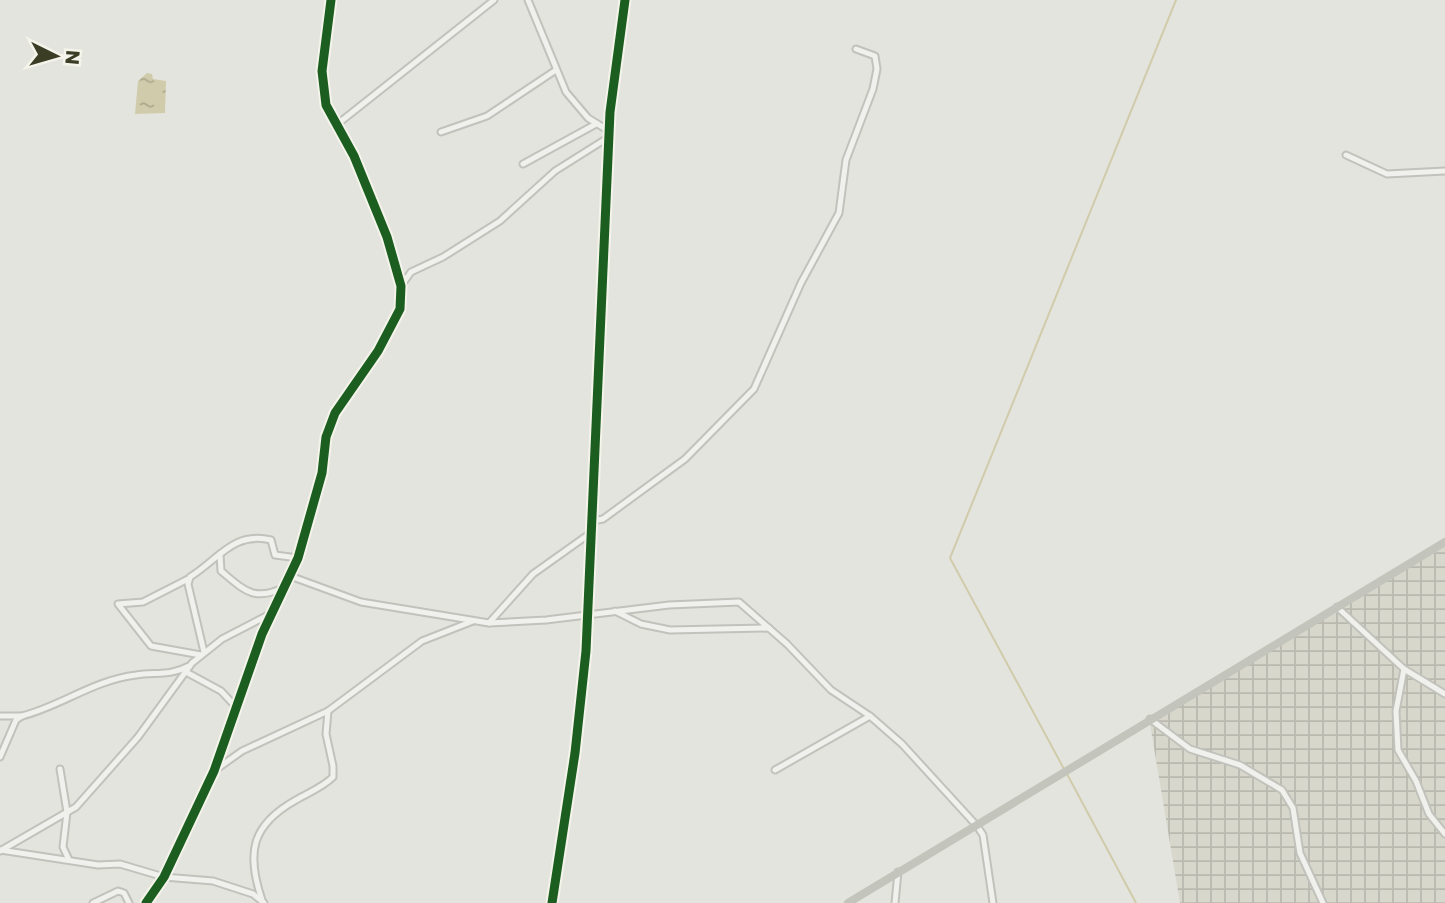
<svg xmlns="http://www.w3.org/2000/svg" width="1445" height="903" viewBox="0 0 1445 903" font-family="Poppins,sans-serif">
<defs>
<pattern id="industrial-grid" width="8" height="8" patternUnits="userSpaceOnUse" patternTransform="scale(1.75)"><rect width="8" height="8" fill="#d7d7cc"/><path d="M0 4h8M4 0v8" fill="none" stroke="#b9b9af"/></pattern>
<pattern id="water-ripples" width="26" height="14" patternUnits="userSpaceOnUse" patternTransform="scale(1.75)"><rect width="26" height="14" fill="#d0ccab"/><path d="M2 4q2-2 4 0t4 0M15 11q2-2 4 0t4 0" fill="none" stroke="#aaa78b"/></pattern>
</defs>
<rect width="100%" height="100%" fill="#e4e4de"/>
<polygon fill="url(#industrial-grid)" points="1445,540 1445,903 1180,903 1149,718"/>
<polygon fill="url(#water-ripples)" points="147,73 152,74 153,79 166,81 165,113 135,114 138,81"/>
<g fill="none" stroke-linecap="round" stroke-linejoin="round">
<g stroke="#d0ccab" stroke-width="2">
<polyline points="1064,769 950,558 1176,0"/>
<polyline points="1067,774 1136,903"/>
</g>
<g stroke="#c2c2bc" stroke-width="9">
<g id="street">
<polyline points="528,0 566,92 588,118 609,131"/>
<polyline points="335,126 494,0"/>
<polyline points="441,132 487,116 556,70"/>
<polyline points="1346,155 1387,174 1445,171"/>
<polyline points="523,164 596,124"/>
<polyline points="401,286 411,272 443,257 500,221 555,171 609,137"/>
<polyline points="593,521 603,519 685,459 754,389 801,283 839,213 846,160 873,89 877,69 875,56 856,49"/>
<path d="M 220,554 L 221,571 C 245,591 254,602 285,587"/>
<polyline points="290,576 361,602 489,623 546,620 669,605 739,602 787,644 831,690 870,716 902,744 977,826 983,835 993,903"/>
<polyline points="188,579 143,602 118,604 151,646 201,655"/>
<polyline points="1337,607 1404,669 1445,694"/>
<polyline points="615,611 641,624 670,630 769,628"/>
<polyline points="489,623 533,574 592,532"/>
<path d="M 204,652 L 188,584 L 190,577 C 218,560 233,531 271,540 L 275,555 L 298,558"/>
<polyline points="1404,669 1396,711 1398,750 1416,781 1429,814 1445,834"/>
<polyline points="186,672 221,691 235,706"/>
<polyline points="0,716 22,716"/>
<polyline points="1150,719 1190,749 1240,765 1282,790 1293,808 1300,853 1323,903"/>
<path d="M 0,757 L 16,720 L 22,716 C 61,706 94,680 136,675 C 155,672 171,676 189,666"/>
<polyline points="60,769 67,812 63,847 69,860"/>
<polyline points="775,770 870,716"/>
<polyline points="214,771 242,751 328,711 422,641 473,621"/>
<polyline points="0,850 98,865 120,864 164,877 213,881 253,894 264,903"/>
<polyline points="0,851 76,807 138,737 192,663 222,639 272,613"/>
<path d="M 262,900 C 246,853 251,825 296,800 C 308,793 323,787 333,777 L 333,766 L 326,734 L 328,711"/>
<polyline points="93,903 118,891 124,893 129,903"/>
<polyline points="146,903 164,877 214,771 262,634 298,558 322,473 326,437 335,413 378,351 400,309 401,286 387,237 354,156 326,105 322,71 331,0"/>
<polyline points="552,903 575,753 586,651 610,112 625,0"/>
<polyline points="895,903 898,872"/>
</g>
</g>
<use href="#street" stroke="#f0f1ed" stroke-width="5"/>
<polyline stroke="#c3c4bc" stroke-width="8" points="848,903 1445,542"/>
<g stroke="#f4f4eb" stroke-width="13">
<g id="cycleway">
<polyline points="146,903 164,877 214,771 262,634 298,558 322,473 326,437 335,413 378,351 400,309 401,286 387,237 354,156 326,105 322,71 331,0"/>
<polyline points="552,903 575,753 586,651 610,112 625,0"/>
</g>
</g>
<use href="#cycleway" stroke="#1b5e20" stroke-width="9"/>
</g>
<g transform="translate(56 56) rotate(95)" stroke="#f4f4eb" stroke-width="5" paint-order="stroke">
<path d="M0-5L12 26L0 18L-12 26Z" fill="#3c3d25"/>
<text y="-10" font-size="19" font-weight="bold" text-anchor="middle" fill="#3c3d25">N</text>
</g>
</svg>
